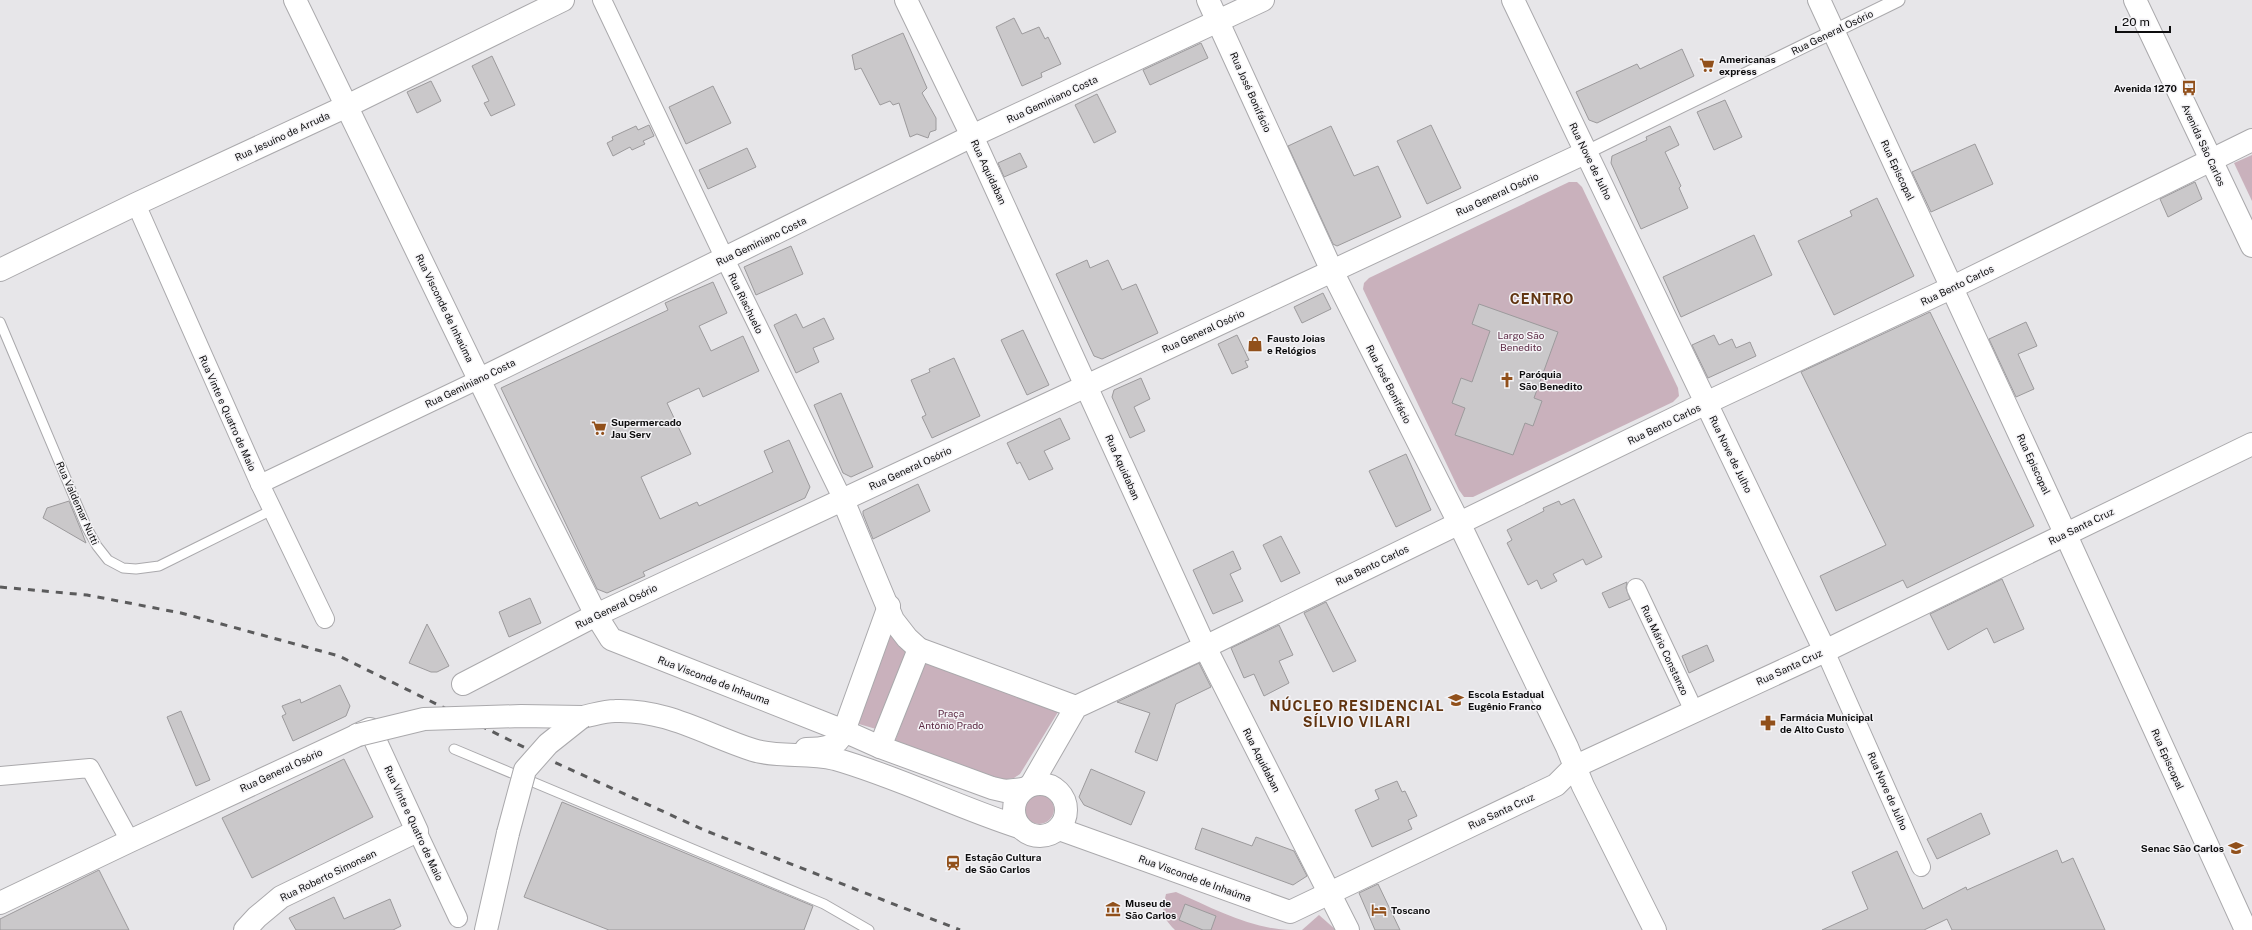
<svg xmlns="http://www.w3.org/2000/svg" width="2252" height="930" viewBox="0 0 2252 930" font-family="'Public Sans',sans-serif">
<rect width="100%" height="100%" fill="#e7e6e9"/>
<g fill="#c9b1bc">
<polygon points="2252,155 2252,201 2234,163"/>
<polygon points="1569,182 1577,182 1582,187 1678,388 1679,396 1673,402 1473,497 1464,497 1459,490 1363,289 1364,283 1369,278"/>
<polygon points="888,621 907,650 876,729 852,722"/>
<polygon points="925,661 930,665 1058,712 1020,774 1014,778 1002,780 894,744"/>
<circle cx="1039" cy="809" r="15"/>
<path d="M 1176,892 C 1213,908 1250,929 1291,930 L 1175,930 C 1161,916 1162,912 1166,894 Z"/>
<polygon points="1319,915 1336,930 1302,930"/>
</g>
<g fill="#cac8ca" stroke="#9c9a9c">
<polygon points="1014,18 1022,34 1039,27 1045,39 1048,37 1061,64 1041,73 1042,77 1022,86 996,27"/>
<polygon points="903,33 927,88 922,93 936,118 936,130 930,132 928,138 917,134 910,137 899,103 893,105 890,101 880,105 861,68 855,70 852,55"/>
<polygon points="1201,43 1208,58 1150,85 1143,70"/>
<polygon points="1682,49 1694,76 1597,123 1589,120 1576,92 1637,64 1640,69"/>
<polygon points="492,56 515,105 491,116 484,103 489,101 472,66"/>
<polygon points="431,81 441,101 417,113 407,92"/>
<polygon points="713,86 731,123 686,144 669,107"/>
<polygon points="1097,94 1116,132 1094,143 1075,105"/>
<polygon points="1725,100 1742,137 1714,150 1697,112"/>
<polygon points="649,125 654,136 643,141 645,144 632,150 630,147 613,156 607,143 613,140 612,137 636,126 638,130"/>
<polygon points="1431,125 1461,188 1427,204 1397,141"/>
<polygon points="1331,126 1354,176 1378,166 1401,217 1337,246 1333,244 1288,146"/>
<polygon points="1670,126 1679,145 1665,152 1681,186 1679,188 1688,208 1641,229 1611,163 1612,156 1647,140 1646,137"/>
<polygon points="1975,144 1993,184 1931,212 1912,172"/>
<polygon points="747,148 756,167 708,189 699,170"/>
<polygon points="1020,153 1027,167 1004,177 998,163"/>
<polygon points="2195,182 2202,199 2168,217 2160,199"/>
<polygon points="1877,198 1914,276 1834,315 1798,241 1852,216 1850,211"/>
<polygon points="1754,235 1772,275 1681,317 1663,277"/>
<polygon points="791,246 803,274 756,295 744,267"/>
<polygon points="1087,260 1090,268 1108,260 1122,290 1136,284 1158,333 1102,359 1094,356 1056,274"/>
<polygon points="713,282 727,313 699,326 711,351 743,336 759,371 703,397 699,388 667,403 691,454 641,477 660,519 697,502 699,506 773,472 764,451 789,440 810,487 805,498 643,572 645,576 607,593 597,589 501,388 668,310 665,303"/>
<polygon points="1323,293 1331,309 1302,323 1294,307"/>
<polygon points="1479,304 1558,332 1534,398 1542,401 1533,426 1525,423 1513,455 1455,435 1465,408 1452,403 1461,378 1472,382 1490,331 1472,324"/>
<polygon points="1930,312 2034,526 1907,588 1903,580 1836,611 1820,576 1886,545 1801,372"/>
<polygon points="796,314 803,328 824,318 834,339 813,348 819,362 796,373 774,325"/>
<polygon points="2026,322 2037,346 2018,354 2034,389 2016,397 1989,339"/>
<polygon points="1023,330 1049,385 1027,395 1001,340"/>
<polygon points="1237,335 1249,360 1245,361 1248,367 1232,374 1218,344"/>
<polygon points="1714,335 1719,345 1732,339 1736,348 1750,342 1756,356 1708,378 1692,345"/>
<polygon points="954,358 980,416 932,438 922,417 926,415 911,380 930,372 929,369"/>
<polygon points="1141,378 1150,399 1134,407 1145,431 1130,438 1112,397 1114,390"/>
<polygon points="841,393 873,467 851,477 843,473 814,405"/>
<polygon points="1060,418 1070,439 1044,451 1053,469 1029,480 1020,462 1017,464 1007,443"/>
<polygon points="1406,454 1431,510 1396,527 1369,471"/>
<polygon points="918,484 930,511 873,539 863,514 863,511"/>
<polygon points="1574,499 1602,557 1586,565 1583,559 1553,574 1557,581 1541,589 1537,580 1528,585 1507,543 1512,540 1507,530 1544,511 1543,508 1559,501 1561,505"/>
<polygon points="69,501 81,530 86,543 43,518 47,508"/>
<polygon points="1281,536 1300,573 1281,582 1263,545"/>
<polygon points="1233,551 1241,569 1230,574 1243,601 1213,614 1193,570"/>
<polygon points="2002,579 2024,629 1994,643 1987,628 1948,650 1930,614"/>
<polygon points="1627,582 1626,588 1630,599 1609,608 1602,593"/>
<polygon points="530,598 541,623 509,637 499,612"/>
<polygon points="1326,602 1356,661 1333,672 1304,613"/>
<polygon points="427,624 449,666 437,672 431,672 409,663"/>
<polygon points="1279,625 1293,655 1279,661 1289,683 1264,696 1254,674 1244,678 1231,648"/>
<polygon points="1707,645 1714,661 1689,673 1682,656"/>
<polygon points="1199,663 1211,687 1176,704 1157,761 1135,752 1150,713 1117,702"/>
<polygon points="340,685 350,706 346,716 293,741 282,716 286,714 282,706 300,699 301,703"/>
<polygon points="181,711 210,780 196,786 167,717"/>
<polygon points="344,759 373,817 252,878 222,818"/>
<polygon points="1091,769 1145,792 1131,825 1084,805 1079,797"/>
<polygon points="1397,781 1402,792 1405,791 1417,816 1408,820 1412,829 1372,847 1355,810 1379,799 1375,790"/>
<polygon points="562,802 813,906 804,930 609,930 524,897"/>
<polygon points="1981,813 1990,834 1937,859 1927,839"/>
<polygon points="1202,828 1252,846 1256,837 1294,851 1307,876 1293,885 1195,849"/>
<polygon points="2057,850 2062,863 2073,858 2105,930 1952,930 1947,919 1924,930 1822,930 1868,909 1852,872 1897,851 1923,909 1966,887 1967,890"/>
<polygon points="99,870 129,930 0,930 0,919"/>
<polygon points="1378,884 1400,930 1375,930 1359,893"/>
<polygon points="334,897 344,919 390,899 401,926 393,930 296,930 289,918"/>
<polygon points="1185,904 1216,916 1211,930 1203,930 1179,920"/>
</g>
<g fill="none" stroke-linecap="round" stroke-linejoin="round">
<g stroke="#aaa9ac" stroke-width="11">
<g id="service">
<polyline points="0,322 87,528 97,546 108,560 123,568 136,569 159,566 272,510"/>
<polyline points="454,749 824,904 869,930"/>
</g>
</g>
<g stroke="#aaa9ac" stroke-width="15">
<polyline id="pedestrian" points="1587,152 1898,0"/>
</g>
<g stroke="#aaa9ac" stroke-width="20">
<g id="minor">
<polyline points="602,0 725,259 843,500"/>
<polyline points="136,204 260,484 325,619"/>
<polyline points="260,484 480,379"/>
<polyline points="1636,588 1694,711"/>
<polyline points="1825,651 1921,867"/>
<polyline points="0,776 90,768 130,841"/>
<polyline points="417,831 458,918"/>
</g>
</g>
<g stroke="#aaa9ac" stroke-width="24">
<g id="tertiary">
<polyline points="295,0 524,472 596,615 611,639 844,731 889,606"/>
<polyline points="906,0 972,136 1205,647 1348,930"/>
<polyline points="0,270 136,204 347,106 563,0"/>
<polyline points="480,379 972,136 1263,0"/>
<polyline points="843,500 893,620 907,638 919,649 1076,707"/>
<polyline points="2065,533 2246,930"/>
<polyline points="463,684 596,615 1587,152"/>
<polyline points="880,747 919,649"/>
<polyline points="0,903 130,841 358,735"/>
<polyline points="245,930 257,917 281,897 417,831 370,729 357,735"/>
</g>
</g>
<g stroke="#aaa9ac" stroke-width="24">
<g id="secondary">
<polyline points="1208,0 1332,271 1459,523 1567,747 1583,786 1655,930"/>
<polyline points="1513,0 1825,651"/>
<path d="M 582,717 C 593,715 604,711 615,711 C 667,709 706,735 753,750 C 779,758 808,752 835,759 C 898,777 957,807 1019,827"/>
<path d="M 806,749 C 823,749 837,748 844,731 L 880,747 L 992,788 L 1005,791 L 1023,789"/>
<circle cx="1040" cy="810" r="26"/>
<polyline points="1031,785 1076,707 1205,647 1706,403 1953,287 2252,140"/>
<polyline points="1059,829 1290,912 1556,785 1574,767 1825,651 2252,444"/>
<polyline points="486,930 508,833"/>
</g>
</g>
<g stroke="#aaa9ac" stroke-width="24">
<g id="primary">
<polyline points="1819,0 2065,533"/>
<polyline points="2135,0 2252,246"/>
</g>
</g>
<use href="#service" stroke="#fff" stroke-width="9"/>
<use href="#pedestrian" stroke="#fff" stroke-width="13"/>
<use href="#minor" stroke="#fff" stroke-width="18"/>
<use href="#tertiary" stroke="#fff" stroke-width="22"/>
<use href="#secondary" stroke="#fff" stroke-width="22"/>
<use href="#primary" stroke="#fff" stroke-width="22"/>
<polyline stroke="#5b5b5c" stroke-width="3" stroke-dasharray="7 7" stroke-linecap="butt" points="0,587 87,595 181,613 339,656 554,762 704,830 960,930"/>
<g stroke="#aaa9ac" stroke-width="24" stroke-linecap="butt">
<polyline id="tertiary-bridge" points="358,735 424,719 521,716 582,717"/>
</g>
<g stroke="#aaa9ac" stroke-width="24" stroke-linecap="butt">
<polyline id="secondary-bridge" points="508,833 525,770 548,744 582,717"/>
</g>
<use href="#tertiary-bridge" stroke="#fff" stroke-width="22"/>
<use href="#secondary-bridge" stroke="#fff" stroke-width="22"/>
</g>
<defs>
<g id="supermarket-bare" transform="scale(1.2)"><path d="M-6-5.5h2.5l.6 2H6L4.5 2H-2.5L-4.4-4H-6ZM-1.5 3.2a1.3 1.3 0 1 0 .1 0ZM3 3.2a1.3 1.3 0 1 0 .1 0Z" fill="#91501b" stroke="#f4f3f6" stroke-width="2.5" paint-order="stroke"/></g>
<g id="bus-bare" transform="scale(1.2)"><path d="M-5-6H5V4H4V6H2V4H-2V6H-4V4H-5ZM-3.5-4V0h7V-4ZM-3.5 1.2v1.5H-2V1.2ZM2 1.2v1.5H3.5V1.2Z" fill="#91501b" stroke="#f4f3f6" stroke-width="2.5" paint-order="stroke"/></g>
<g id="shop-bare" transform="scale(1.2)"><path d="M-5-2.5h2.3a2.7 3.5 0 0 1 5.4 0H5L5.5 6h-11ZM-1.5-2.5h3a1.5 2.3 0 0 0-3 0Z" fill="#91501b" stroke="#f4f3f6" stroke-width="2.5" paint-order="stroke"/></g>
<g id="church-bare" transform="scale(1.2)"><path d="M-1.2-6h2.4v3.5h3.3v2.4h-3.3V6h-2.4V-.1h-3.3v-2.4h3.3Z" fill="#91501b" stroke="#f4f3f6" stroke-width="2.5" paint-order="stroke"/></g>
<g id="school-bare" transform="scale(1.2)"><path d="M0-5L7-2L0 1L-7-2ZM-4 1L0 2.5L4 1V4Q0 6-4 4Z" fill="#91501b" stroke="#f4f3f6" stroke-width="2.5" paint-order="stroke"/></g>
<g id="pharmacy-bare" transform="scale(1.2)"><path d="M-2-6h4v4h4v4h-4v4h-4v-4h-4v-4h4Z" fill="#91501b" stroke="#f4f3f6" stroke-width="2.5" paint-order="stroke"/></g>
<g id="university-bare" transform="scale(1.2)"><path d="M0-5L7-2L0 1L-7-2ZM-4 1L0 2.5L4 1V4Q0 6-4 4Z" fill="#91501b" stroke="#f4f3f6" stroke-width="2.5" paint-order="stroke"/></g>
<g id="station-bare" transform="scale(1.2)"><path d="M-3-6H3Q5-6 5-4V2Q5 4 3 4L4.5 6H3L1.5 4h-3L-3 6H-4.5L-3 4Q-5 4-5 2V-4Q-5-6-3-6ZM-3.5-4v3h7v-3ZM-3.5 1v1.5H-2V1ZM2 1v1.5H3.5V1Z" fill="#91501b" stroke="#f4f3f6" stroke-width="2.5" paint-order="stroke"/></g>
<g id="museum-bare" transform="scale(1.2)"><path d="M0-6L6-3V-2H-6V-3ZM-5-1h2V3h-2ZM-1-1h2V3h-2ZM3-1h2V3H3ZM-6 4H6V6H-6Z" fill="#91501b" stroke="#f4f3f6" stroke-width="2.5" paint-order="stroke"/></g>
<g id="hotel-bare" transform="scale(1.2)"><path d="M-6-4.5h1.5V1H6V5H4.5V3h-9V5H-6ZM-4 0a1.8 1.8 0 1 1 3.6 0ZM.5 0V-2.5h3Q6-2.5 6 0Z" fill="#91501b" stroke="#f4f3f6" stroke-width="2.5" paint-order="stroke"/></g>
</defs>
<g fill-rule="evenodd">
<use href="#supermarket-bare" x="1707" y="65"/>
<use href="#bus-bare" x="2189" y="88"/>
<use href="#shop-bare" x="1255" y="344"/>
<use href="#church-bare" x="1507" y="380"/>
<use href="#supermarket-bare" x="599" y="428"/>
<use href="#school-bare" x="1456" y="700"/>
<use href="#pharmacy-bare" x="1768" y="723"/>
<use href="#university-bare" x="2236" y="848"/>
<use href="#station-bare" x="953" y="863"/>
<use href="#museum-bare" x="1113" y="909"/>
<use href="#hotel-bare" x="1379" y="910"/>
</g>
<g text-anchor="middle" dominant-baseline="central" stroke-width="3" stroke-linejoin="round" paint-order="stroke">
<g font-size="10" fill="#0d0d0e" stroke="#f4f3f6">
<text transform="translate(1832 32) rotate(-26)">Rua General Osório</text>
<text transform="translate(1251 92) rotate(66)">Rua José Bonifácio</text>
<text transform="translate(1052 99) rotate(-25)">Rua Geminiano Costa</text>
<text transform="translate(282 136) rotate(-25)">Rua Jesuíno de Arruda</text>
<text transform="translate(2204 145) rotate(65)">Avenida São Carlos</text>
<text transform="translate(1591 161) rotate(64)">Rua Nove de Julho</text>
<text transform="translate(1898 170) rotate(65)">Rua Episcopal</text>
<text transform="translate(989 172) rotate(65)">Rua Aquidaban</text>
<text transform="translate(1497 194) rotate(-25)">Rua General Osório</text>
<text transform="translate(761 241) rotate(-26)">Rua Geminiano Costa</text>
<text transform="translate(1957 285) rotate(-26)">Rua Bento Carlos</text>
<text transform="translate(746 303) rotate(64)">Rua Riachuelo</text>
<text transform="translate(445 308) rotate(64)">Rua Visconde de Inhaúma</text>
<text transform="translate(1203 331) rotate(-25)">Rua General Osório</text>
<text transform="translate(470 383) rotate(-26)">Rua Geminiano Costa</text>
<text transform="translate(1389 384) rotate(63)">Rua José Bonifácio</text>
<text transform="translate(228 413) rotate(66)">Rua Vinte e Quatro de Maio</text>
<text transform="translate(1664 424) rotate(-26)">Rua Bento Carlos</text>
<text transform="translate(1731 454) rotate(64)">Rua Nove de Julho</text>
<text transform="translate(2034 464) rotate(65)">Rua Episcopal</text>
<text transform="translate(1123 467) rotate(66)">Rua Aquidaban</text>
<text transform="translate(910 468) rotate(-25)">Rua General Osório</text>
<text transform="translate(78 503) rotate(66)">Rua Valdemar Nutti</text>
<text transform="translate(2081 526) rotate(-26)">Rua Santa Cruz</text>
<text transform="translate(1372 565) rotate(-26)">Rua Bento Carlos</text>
<text transform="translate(616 606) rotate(-26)">Rua General Osório</text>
<text transform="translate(1665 650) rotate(65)">Rua Mário Constanzo</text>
<text transform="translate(1789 667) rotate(-25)">Rua Santa Cruz</text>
<text transform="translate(714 680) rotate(21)">Rua Visconde de Inhauma</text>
<text transform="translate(2168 759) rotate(66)">Rua Episcopal</text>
<text transform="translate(1262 760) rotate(63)">Rua Aquidaban</text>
<text transform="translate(281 770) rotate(-25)">Rua General Osório</text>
<text transform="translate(1888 791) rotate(66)">Rua Nove de Julho</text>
<text transform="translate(1501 811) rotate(-25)">Rua Santa Cruz</text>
<text transform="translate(414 823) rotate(65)">Rua Vinte e Quatro de Maio</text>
<text transform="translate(328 875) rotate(-26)">Rua Roberto Simonsen</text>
<text transform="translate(1195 878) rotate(20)">Rua Visconde de Inhaúma</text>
</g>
<g font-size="10" font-weight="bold" fill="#0d0d0e" stroke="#f4f3f6" text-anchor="start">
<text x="1719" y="59">Americanas<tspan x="1719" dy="12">express</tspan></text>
<text x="2177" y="88" text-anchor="end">Avenida 1270</text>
<text x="1267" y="338">Fausto Joias<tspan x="1267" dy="12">e Relógios</tspan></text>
<text x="1519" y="374">Paróquia<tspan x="1519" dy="12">São Benedito</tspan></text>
<text x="611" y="422">Supermercado<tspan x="611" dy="12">Jau Serv</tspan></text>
<text x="1468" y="694">Escola Estadual<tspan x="1468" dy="12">Eugênio Franco</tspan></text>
<text x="1780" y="717">Farmácia Municipal<tspan x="1780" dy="12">de Alto Custo</tspan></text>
<text x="2224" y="848" text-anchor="end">Senac São Carlos</text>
<text x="965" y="857">Estação Cultura<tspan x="965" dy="12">de São Carlos</tspan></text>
<text x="1125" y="903">Museu de<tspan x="1125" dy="12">São Carlos</tspan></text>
<text x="1391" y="910">Toscano</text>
</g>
<g font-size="10" fill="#5c2a44" stroke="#f4f3f6">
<text x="1521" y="335">Largo São<tspan x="1521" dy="12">Benedito</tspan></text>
<text x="951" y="713">Praça<tspan x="951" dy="12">Antônio Prado</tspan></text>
</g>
<g font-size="14" font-weight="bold" letter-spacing="1" fill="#613410" stroke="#f4f3f6">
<text x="1542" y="299">CENTRO</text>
<text x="1357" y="706">NÚCLEO RESIDENCIAL<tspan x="1357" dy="16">SÍLVIO VILARI</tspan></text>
</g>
</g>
<path d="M2116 26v6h54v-6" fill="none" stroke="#0d0d0e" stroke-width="2"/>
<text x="2122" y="26" font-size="12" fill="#0d0d0e" stroke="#f4f3f6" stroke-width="3" paint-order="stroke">20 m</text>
</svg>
